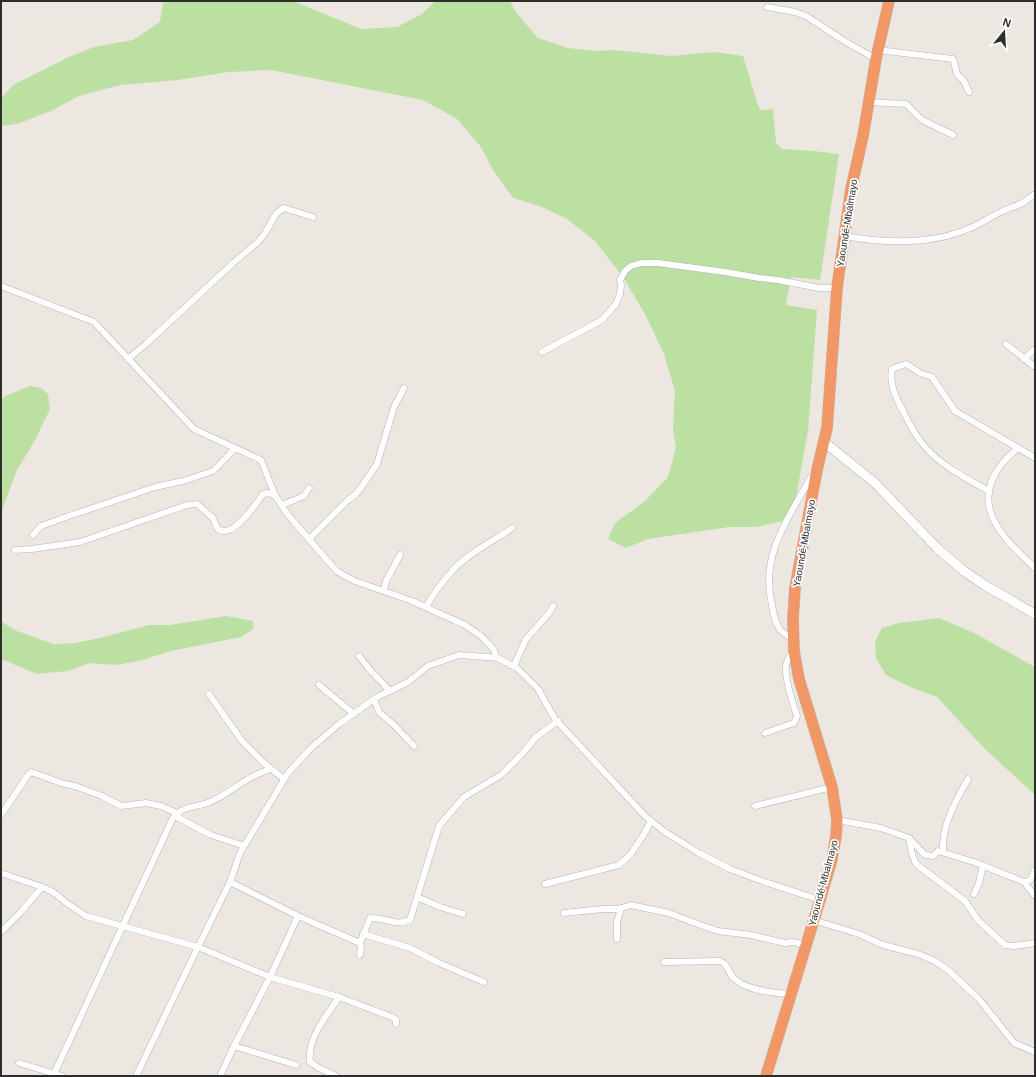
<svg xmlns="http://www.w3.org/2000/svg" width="1036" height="1077" viewBox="0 0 1036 1077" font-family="Helvetica,sans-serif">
<rect width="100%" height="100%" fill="#ede7e1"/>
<g fill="#bcdfa2">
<polygon points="163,1 293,1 361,29 397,27 422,14 435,1 510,1 515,11 538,38 568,48 596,51 614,50 671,56 714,52 743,56 758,105 761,110 773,109 776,143 782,149 814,151 839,154 820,280 791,277 786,305 817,310 808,431 792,519 757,527 729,527 648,539 626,548 608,539 615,523 645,501 668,477 676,447 673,428 675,391 664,354 645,314 623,277 595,241 567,219 540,206 513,198 493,170 481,147 457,119 423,100 271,70 228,72 178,80 120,85 79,96 51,111 17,124 1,126 1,99 13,85 69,57 94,47 133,40 160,22"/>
<polygon points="30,386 41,388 48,394 50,409 35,440 16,472 1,514 1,400 5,396"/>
<polygon points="226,616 253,621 253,629 241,637 171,651 139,661 115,665 90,663 67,671 37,674 1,659 1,621 14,630 54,644 75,643 100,638 149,625 170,625"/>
<polygon points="939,618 974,633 1035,667 1035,795 983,747 937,697 908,686 886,675 876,658 875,642 882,628 899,623"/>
</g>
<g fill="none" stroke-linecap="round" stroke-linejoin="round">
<g stroke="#b1b4bc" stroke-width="7">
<g id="street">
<polyline points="767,7 795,12 806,16 846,42 876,59"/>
<polyline points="878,50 953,59 957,74 964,81 969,92"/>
<polyline points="868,102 906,104 922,120 953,135"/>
<path d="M 844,236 C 884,243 930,245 968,229 C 981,224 991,216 1003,211 C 1008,208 1014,207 1020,204 C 1025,202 1030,197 1035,194"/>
<polyline points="1,286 94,322 194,429 261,460 275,495"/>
<polyline points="1006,344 1035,367"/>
<polyline points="542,352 602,320 616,304 620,294 621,285 620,280 625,271 631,266 641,263 658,263 725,272 759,278 778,280 819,288 837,288"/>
<polyline points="128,359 147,343 232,264 258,242 265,233 276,214 282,209 284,208 313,217"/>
<polyline points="1024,359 1035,349"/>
<path d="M 1018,448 C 1012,453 1005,459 1000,466 C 969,509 1006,540 1035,568"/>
<path d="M 989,491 C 965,478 938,464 921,442 C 914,433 909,423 904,413 C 897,401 889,383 892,369 L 906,364 L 908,365 L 920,373 L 932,377 L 955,411 L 1035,458"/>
<polyline points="282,505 304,496 309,488"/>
<polyline points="33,535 41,526 66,517 155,487 183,481 213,471 226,458 235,448"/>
<polyline points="309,539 348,500 355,495 360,489 377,464 394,407 404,388"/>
<path d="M 15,550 L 32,549 L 80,542 L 187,505 L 197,504 L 213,518 L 217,528 C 220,530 222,532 225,531 C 238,530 256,504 263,494 L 267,493 L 275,495 L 288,515 L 326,559 L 337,571 L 345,576 L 355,581 L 412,601 L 465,625 L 481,636 L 488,643 L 494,650 L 496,657 L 517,668 L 538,689 L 555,719 L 646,817 L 665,832 L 699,853 L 730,869 L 762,881 L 820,900"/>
<polyline points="384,590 386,581 400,555"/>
<path d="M 426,607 C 433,594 443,581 453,570 C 469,553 493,541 512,528"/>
<path d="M 793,639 C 789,636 781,633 779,628 C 775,622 773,612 772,605 C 760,556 787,520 810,479 L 815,473"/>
<polyline points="359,656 370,670 390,691"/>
<polyline points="514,666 526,639 550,612 553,606"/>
<polyline points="319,685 354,714"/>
<polyline points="209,694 242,741 265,764 284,779"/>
<polyline points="374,699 379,712 395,726 414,746"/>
<path d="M 765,733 L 794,723 L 797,716 C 793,704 782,672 787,662 C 788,658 792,654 794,651"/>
<polyline points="755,806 832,787"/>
<polyline points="1,815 28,775 31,772 64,784 75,786 102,796 121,806 146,803 161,806 177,813"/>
<polyline points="175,816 211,835 244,846"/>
<polyline points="837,820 881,828 909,838 925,855 933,856 938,851 974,862 1024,882 1035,896"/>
<polyline points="909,838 912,854 916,864 965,901 978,920 994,935 1005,945 1014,946 1035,943"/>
<path d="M 943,852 C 941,827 956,800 968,779"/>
<path d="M 1,873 L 42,887 L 53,892 L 68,904 L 86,916 L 198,947 L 270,977 L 339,997 C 327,1015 307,1038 310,1062 L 319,1068 L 336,1076"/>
<polyline points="230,882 298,916 360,943"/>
<polyline points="1024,882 1030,880 1035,870"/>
<polyline points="545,884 619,865 630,855 644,834 651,821"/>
<polyline points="974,894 979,883 983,865"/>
<polyline points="417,897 440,907 463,914"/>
<polyline points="564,913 603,909 619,909 631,905 669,913 695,923 718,931 751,935 785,943 793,942 806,945"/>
<polyline points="813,920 859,934 883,945 918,954 935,961 949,971 979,999 1014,1043 1035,1052"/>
<polyline points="1,932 20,913 42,887"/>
<polyline points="363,934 410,948 439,963 484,982"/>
<polyline points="617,939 617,922 621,908"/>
<path d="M 360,955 L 361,946 L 360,943 L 370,918 C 383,917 397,927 410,920 L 439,826 L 464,797 L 501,775 L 522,754 L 536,737 L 558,721"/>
<path d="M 664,962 L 720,961 C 729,964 728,975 736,980 C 749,991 775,993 791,994"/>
<polyline points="339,997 392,1017 396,1020 396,1024"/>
<polyline points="234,1046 296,1065"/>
<polyline points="19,1063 62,1076"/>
<path d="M 53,1076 L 172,820 C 181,805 196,808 210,802 C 224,796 235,787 248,779 C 255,775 263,772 270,769"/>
<polyline points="136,1076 198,947 230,882 240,853 288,773 311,748 339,724 377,697 408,682 428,666 459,655 499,658"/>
<polyline points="220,1076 234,1046 270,977 298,916"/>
</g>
</g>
<g stroke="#b1b4bc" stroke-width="10">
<polyline id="secondary" points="824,442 875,483 938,549 964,571 986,586 1035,614"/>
</g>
<g stroke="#c4c4c4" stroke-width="12">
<polyline id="highway" points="766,1076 820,900 832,859 836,836 837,820 832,787 799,679 794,651 793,619 795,588 817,470 827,428 837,288 851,189 863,136 876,59 889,1"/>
</g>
<use href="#street" stroke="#fff" stroke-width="6"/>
<use href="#secondary" stroke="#fff" stroke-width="9"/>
<use href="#highway" stroke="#f29766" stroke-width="11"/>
</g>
<g text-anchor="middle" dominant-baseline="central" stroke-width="3.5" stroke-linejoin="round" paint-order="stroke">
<g font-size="10" fill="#2d2d2d" stroke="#fff">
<text transform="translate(847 223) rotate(-81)">Yaoundé-Mbalmayo</text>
<text transform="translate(804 543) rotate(-80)">Yaoundé-Mbalmayo</text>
<text transform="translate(823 883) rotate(-75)">Yaoundé-Mbalmayo</text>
</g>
</g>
<rect width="1036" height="1077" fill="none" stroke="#2d2d2d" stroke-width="4"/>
<g transform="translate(1004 32) rotate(18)" stroke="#ffffff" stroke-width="3" paint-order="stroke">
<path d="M0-3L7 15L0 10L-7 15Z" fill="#2d2d2d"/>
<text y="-6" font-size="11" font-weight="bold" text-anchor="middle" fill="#2d2d2d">N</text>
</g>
</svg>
